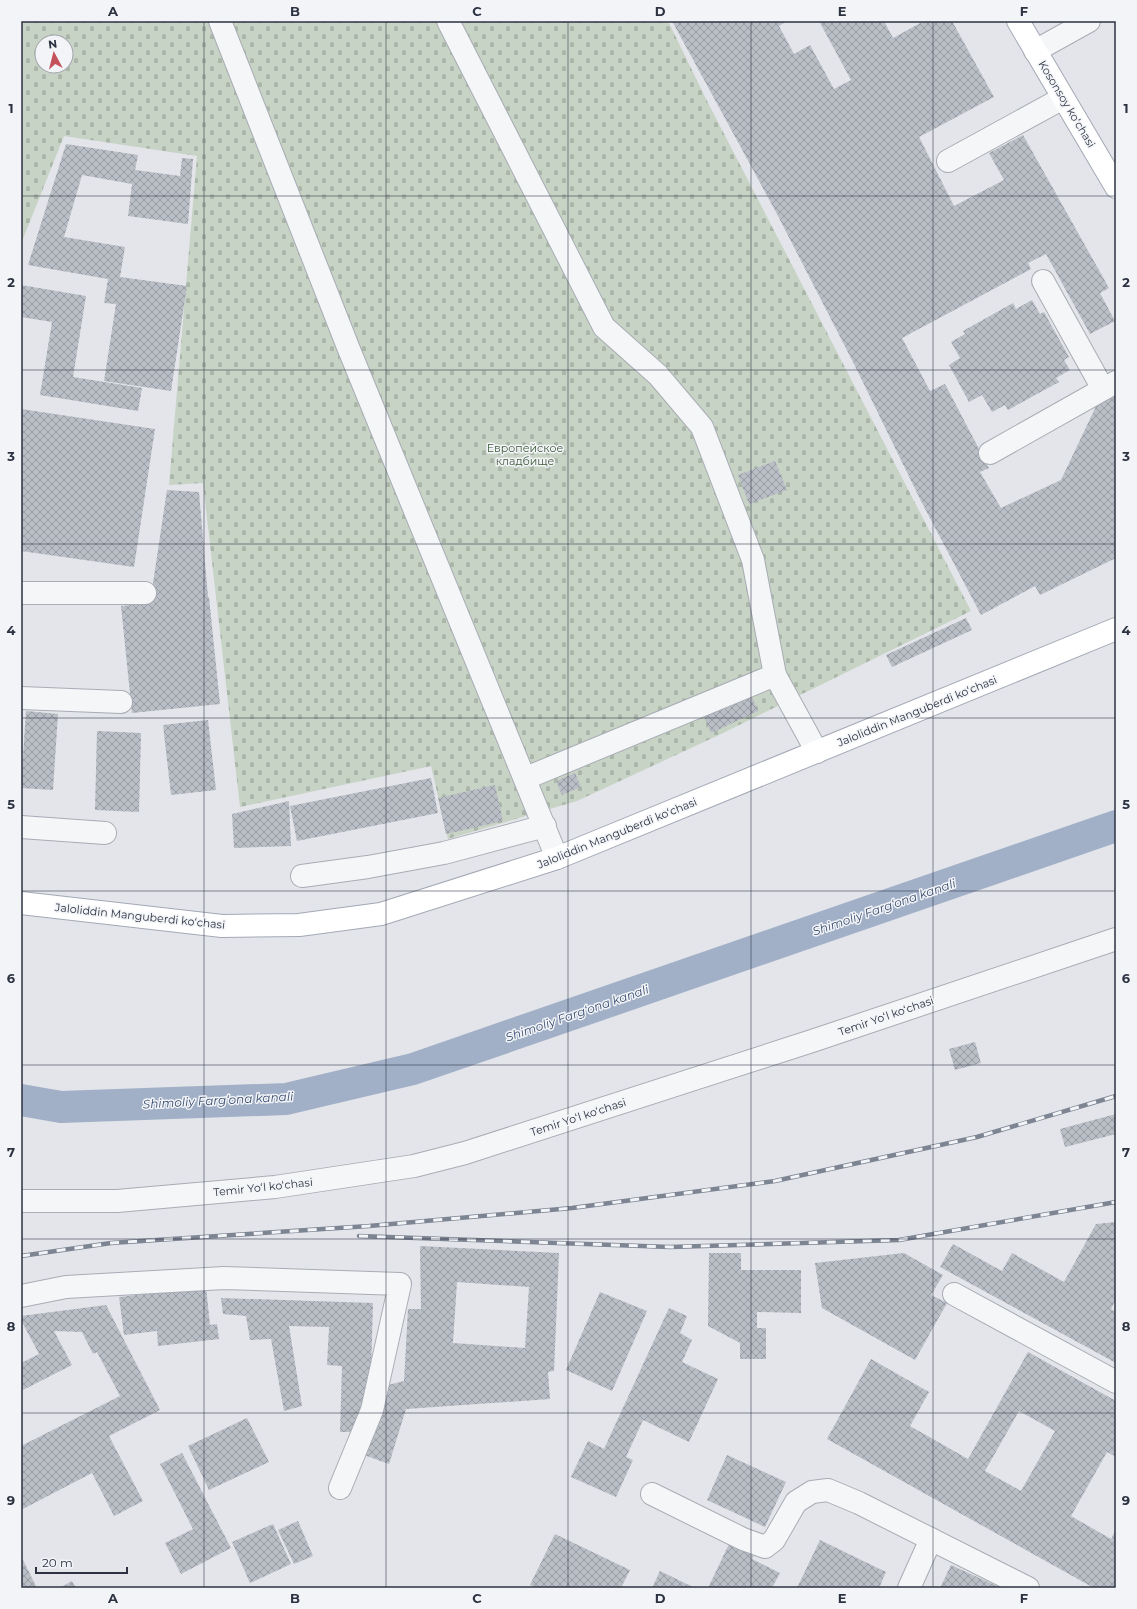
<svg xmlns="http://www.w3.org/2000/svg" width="1137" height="1609" viewBox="0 0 1137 1609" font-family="Montserrat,sans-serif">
<defs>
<pattern id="cemetery-stones" width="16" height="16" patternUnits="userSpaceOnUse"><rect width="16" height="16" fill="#c7d3c4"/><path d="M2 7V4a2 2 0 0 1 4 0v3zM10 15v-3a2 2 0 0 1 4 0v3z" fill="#abb6aa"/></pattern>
<pattern id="building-cross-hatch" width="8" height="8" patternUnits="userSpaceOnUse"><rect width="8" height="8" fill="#babec6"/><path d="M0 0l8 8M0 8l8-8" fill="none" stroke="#979ba2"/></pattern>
</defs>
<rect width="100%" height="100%" fill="#e3e5ea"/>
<path fill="url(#cemetery-stones)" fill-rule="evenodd" d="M 21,21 L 668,21 L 707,101 L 971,611 L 719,735 L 577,801 L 448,839 L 431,766 L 240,807 L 203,483 L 169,485 L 197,156 L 64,136 L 21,244 ZM 42,42 L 66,42 L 66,66 L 42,66 Z"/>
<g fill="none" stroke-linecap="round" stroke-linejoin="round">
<polyline stroke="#a1b0c7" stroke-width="32" points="21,1100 61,1107 286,1099 413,1069 1116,826"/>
</g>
<g fill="url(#building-cross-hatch)" fill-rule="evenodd">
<polygon points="672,21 787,21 779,26 794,54 810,45 834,89 851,80 819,21 884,21 893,38 924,21 952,21 994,97 919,137 954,206 1004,180 989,153 1023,135 1109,288 1100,293 1115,321 1090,334 1046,254 1028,263 1031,269 902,338 930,391 945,384 989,468 980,472 1001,508 1061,480 1099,400 1116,391 1116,558 1040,595 1035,586 981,615 921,501 854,364 777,214"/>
<polygon points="66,144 138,155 135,170 180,176 182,158 193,159 188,224 128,216 132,184 82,175 64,237 125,247 120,277 187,286 171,391 104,381 116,304 104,303 108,279 28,265"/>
<polygon points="21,285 86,296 73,377 142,388 138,411 40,395 52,322 21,317"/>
<polygon points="1032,300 1040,314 1044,312 1069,357 1064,360 1070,370 1056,378 1059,382 1008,410 1005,405 992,412 982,395 969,402 949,365 960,358 951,342 965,334 963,331 1013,303 1016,309"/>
<polygon points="21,409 155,429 134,567 21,551"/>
<polygon points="775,461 787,490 749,504 738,475"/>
<polygon points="167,490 199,492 208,597 209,597 220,704 132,713 121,606 150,603"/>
<polygon points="966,618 972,630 892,667 886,655"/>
<polygon points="748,688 758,711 711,733 700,708"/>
<polygon points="26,711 58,714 53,790 21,788"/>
<polygon points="208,720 216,790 171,795 163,725"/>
<polygon points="97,731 141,733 139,812 95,810"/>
<polygon points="575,773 581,787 562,795 556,781"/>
<polygon points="431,778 438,813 297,841 290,806"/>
<polygon points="495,785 503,821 446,834 438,798"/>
<polygon points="289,801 291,846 234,848 232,814"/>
<polygon points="975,1042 981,1063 955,1070 949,1049"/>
<polygon points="1116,1114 1116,1134 1065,1147 1060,1129"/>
<polygon points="1116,1222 1116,1299 1111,1309 1116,1312 1116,1363 940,1267 953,1244 1002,1271 1012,1253 1064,1282 1096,1224"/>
<path d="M 420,1246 L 559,1253 L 554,1371 L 548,1372 L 550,1399 L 406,1409 L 389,1464 L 364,1455 L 384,1386 L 404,1381 L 408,1309 L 421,1309 ZM 457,1282 L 529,1287 L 525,1348 L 453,1343 Z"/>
<polygon points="709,1253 741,1253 741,1270 801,1270 801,1313 757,1312 757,1328 766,1328 766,1359 740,1359 740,1343 708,1326"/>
<polygon points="904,1253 943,1275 931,1295 947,1303 915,1360 822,1308 815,1263"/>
<polygon points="206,1287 210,1325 217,1324 219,1339 158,1346 157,1331 124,1335 119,1297"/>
<polygon points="600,1292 647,1311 612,1391 566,1370"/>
<polygon points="221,1298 373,1303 370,1407 360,1432 340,1432 342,1366 327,1365 329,1327 289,1326 302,1406 284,1411 271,1339 250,1340 246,1316 223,1314"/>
<polygon points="106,1305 160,1410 109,1436 143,1501 114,1516 92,1473 21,1510 21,1446 120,1396 97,1352 93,1354 82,1332 54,1331 72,1365 21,1391 21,1363 39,1354 21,1320 21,1316"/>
<polygon points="669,1308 687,1316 680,1333 692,1340 682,1362 718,1379 689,1442 643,1420 626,1457 633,1460 616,1497 571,1477 588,1441 604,1449"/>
<path d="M 1028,1352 L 1116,1401 L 1116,1457 L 1107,1452 L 1071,1516 L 1111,1539 L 1116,1530 L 1116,1588 L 1094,1588 L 827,1439 L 871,1359 L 929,1392 L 910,1426 L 968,1459 ZM 1019,1411 L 1055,1431 L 1021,1491 L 985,1471 Z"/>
<polygon points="247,1418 269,1462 209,1490 188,1446"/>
<polygon points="182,1453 231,1548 181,1574 165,1543 193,1529 160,1464"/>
<polygon points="727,1455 786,1482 765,1527 707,1500"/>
<polygon points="298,1521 313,1556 294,1564 278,1530"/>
<polygon points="273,1524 291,1564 250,1583 232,1542"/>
<polygon points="555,1534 630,1570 621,1588 537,1588 530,1585"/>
<polygon points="820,1540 886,1572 879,1588 797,1588"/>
<polygon points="729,1544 754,1556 752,1559 780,1573 772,1588 708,1588"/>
<polygon points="21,1556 37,1588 21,1588"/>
<polygon points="951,1565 1001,1588 940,1588"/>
<polygon points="660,1571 695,1588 652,1588"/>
<polygon points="72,1581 76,1588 59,1588"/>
</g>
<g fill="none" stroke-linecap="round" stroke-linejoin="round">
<g stroke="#a8acb4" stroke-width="24">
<g id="minor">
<polyline points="220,21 348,347 557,858"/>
<polyline points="448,21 604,327 658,375 702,427 753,560 775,675 817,752"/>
<polyline points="1035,51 1089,21"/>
<polyline points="948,161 1063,98"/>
<polyline points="1043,281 1103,389"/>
<polyline points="990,453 1116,382"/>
<polyline points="21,593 145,593"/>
<polyline points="21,698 121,702"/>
<polyline points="526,778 775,675"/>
<polyline points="21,827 105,833"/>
<polyline points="302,876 368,867 444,853 545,826"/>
<polyline points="21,1201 117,1201 275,1187 414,1166 465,1153 812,1041 1116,939"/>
<polyline points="954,1294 1116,1382"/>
<polyline points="21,1296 66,1287 224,1278 400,1284 372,1410 340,1488"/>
<polyline points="652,1494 743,1539 765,1547 774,1540 796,1502 812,1492 828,1490 859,1503 1028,1588"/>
<polyline points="909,1588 931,1539"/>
</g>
</g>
<g stroke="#a3a9b5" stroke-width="24">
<g id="major">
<polyline points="1018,21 1116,187"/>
<polyline points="21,903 222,926 299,925 381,914 557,858 1116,629"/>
</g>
</g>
<use href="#minor" stroke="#f5f6f8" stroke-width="22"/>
<use href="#major" stroke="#fff" stroke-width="22"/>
<g stroke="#7d8492" stroke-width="4.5">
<g id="rail">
<polyline points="359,1236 670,1247 899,1240 1116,1202"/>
<polyline points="21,1256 111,1243 369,1226 572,1208 775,1181 977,1137 1116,1096"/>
</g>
</g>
<use href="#rail" stroke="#f2f4f7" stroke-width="3" stroke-dasharray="9" stroke-linecap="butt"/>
</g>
<path fill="none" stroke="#2c3241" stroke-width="1" stroke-opacity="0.55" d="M 204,21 L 204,1588M 386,21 L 386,1588M 568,21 L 568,1588M 751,21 L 751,1588M 933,21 L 933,1588M 21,196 L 1116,196M 21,370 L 1116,370M 21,544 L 1116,544M 21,718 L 1116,718M 21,891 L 1116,891M 21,1065 L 1116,1065M 21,1239 L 1116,1239M 21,1413 L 1116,1413"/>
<g text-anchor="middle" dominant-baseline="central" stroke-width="3" stroke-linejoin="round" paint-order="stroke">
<g font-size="11" fill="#2c3241" stroke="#f2f4f7">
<text transform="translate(1067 104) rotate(59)">Kosonsoy koʻchasi</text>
<text transform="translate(917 711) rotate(-22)">Jaloliddin Manguberdi koʻchasi</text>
<text transform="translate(617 833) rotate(-22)">Jaloliddin Manguberdi koʻchasi</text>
<text transform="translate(140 916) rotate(6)">Jaloliddin Manguberdi koʻchasi</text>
<text transform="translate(886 1016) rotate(-19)">Temir Yoʻl koʻchasi</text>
<text transform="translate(578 1117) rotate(-18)">Temir Yoʻl koʻchasi</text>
<text transform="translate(263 1187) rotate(-6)">Temir Yoʻl koʻchasi</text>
</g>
<g font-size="11" fill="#3e5b3a" stroke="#f2f4f7">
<text x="525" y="448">Европейское<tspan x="525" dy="13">кладбище</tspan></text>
</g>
<g font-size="12" font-style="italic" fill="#394e71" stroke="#f2f4f7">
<text transform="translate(884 907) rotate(-19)">Shimoliy Fargʻona kanali</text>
<text transform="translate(577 1013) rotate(-19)">Shimoliy Fargʻona kanali</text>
<text transform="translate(218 1100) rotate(-3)">Shimoliy Fargʻona kanali</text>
</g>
</g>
<rect width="1137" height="1609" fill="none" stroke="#f2f4f7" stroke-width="44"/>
<g transform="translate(54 54) rotate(353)"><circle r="19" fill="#f2f4f7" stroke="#a3a6ae"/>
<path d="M0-3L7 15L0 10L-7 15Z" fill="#c4525b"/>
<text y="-6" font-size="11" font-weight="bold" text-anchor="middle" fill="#2c3241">N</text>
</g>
<path d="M36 1567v6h91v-6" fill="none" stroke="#2c3241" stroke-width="2"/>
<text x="42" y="1567" font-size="12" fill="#2c3241" stroke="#f2f4f7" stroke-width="3" paint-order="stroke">20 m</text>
<rect x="22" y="22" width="1093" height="1565" fill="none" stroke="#2c3241" stroke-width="1.5"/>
<g font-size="13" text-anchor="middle" font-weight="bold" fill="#2c3241">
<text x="113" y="16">A</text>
<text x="295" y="16">B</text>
<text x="477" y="16">C</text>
<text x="660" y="16">D</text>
<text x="842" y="16">E</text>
<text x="1024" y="16">F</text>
<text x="11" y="113">1</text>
<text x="1126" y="113">1</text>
<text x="11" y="287">2</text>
<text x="1126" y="287">2</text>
<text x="11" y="461">3</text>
<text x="1126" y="461">3</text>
<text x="11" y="635">4</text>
<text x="1126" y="635">4</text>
<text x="11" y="809">5</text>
<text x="1126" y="809">5</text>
<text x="11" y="983">6</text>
<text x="1126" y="983">6</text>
<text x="11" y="1157">7</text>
<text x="1126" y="1157">7</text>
<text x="11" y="1331">8</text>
<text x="1126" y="1331">8</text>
<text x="11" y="1505">9</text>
<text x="1126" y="1505">9</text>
<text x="113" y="1603">A</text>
<text x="295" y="1603">B</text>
<text x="477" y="1603">C</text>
<text x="660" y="1603">D</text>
<text x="842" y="1603">E</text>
<text x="1024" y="1603">F</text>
</g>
</svg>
